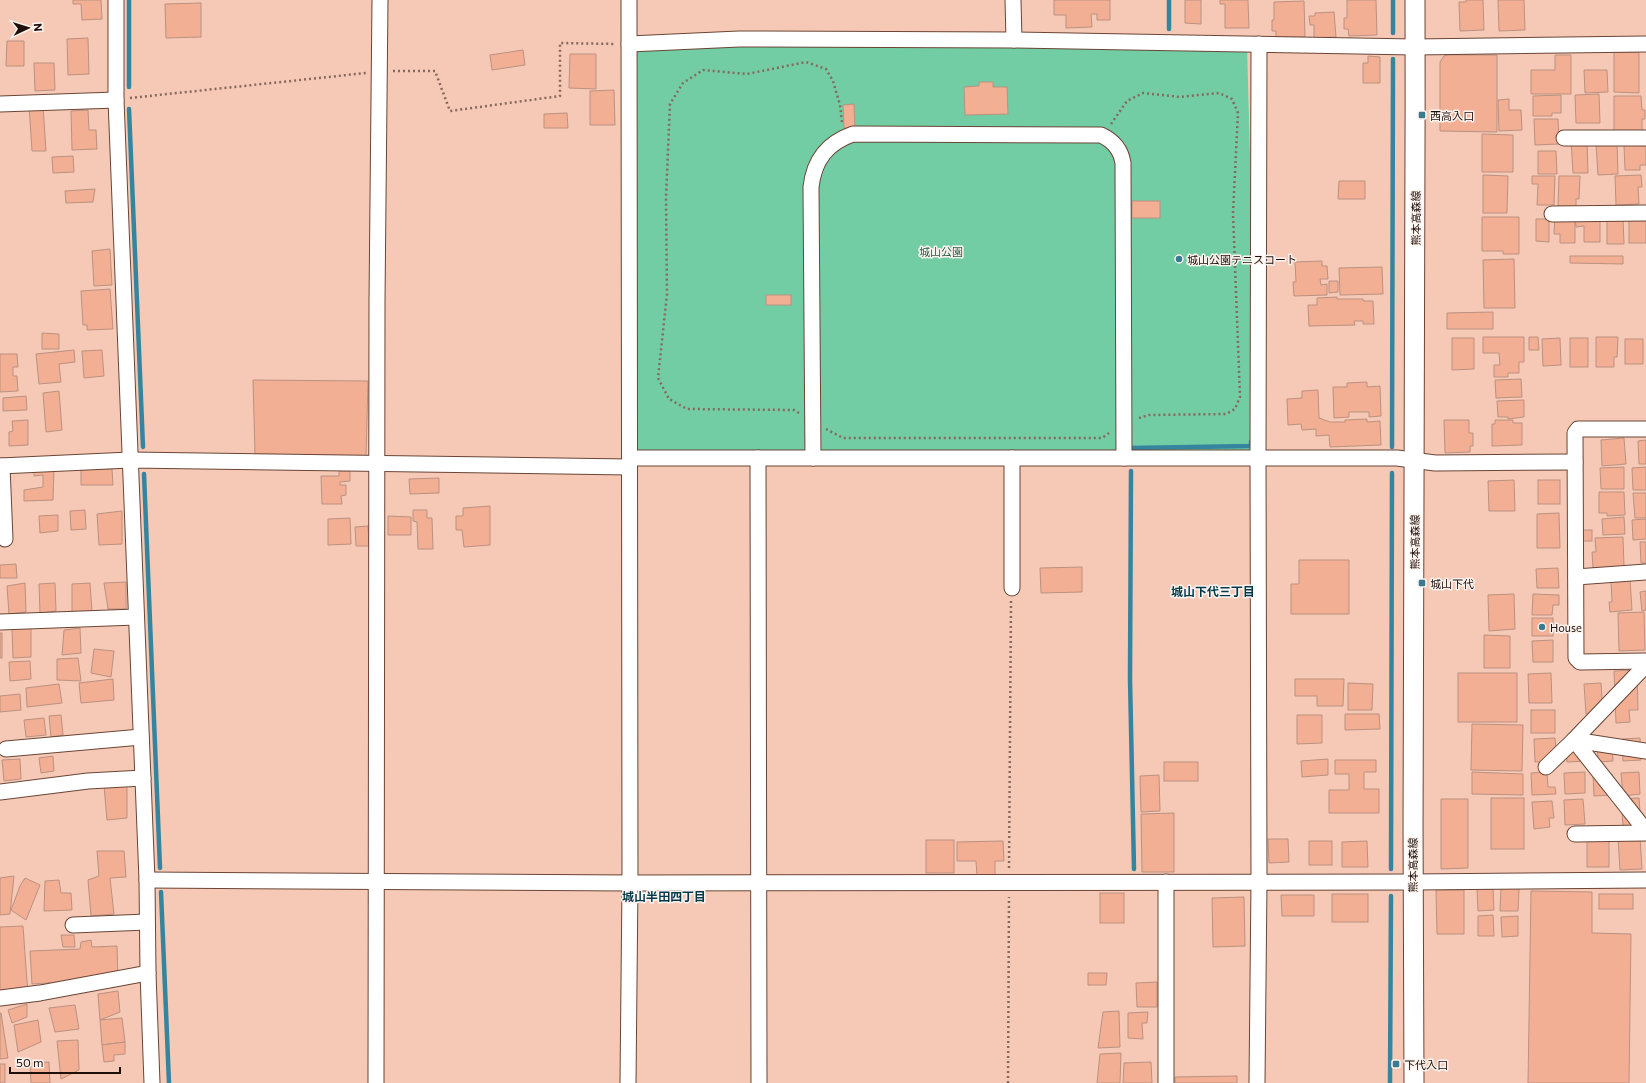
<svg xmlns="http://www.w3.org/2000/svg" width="1646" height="1083" viewBox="0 0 1646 1083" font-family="Commissioner,'Noto Sans JP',sans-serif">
<rect width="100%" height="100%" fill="#f6c9b7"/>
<polygon fill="#72cda4" points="629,44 1247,44 1258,458 630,458"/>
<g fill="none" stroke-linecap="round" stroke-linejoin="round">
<g stroke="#35859e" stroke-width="4.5">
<polyline points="1169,29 1169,0"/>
<polyline points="1393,33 1393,0"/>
<polyline points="129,87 129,0"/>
<polyline points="129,109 143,447"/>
<polyline points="1392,447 1393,59"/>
<polyline points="1131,448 1251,446 1251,442"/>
<polyline points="1131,471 1130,679 1134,869"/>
<polyline points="144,474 160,868"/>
<polyline points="1391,869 1392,473"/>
<polyline points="161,892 169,1083"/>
<polyline points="1390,1083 1391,896"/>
</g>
</g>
<g fill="#f2af93" stroke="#bb9180">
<polygon points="73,0 101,0 102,19 82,20 81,4 73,4"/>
<polygon points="1054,0 1110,0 1110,20 1097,20 1097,14 1091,14 1092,27 1066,28 1066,15 1054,15"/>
<polygon points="1185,0 1201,0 1201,24 1185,23"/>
<polygon points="1220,0 1248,0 1249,28 1225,28 1225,4 1220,4"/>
<polygon points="1347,0 1376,0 1377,35 1349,36 1348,29 1344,29 1344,18 1347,18"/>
<polygon points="1466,0 1483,0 1484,30 1460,31 1459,2 1466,2"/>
<polygon points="1498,0 1524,0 1525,30 1499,31"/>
<polygon points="1304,1 1305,37 1276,37 1276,31 1272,31 1272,20 1274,20 1274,2"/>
<polygon points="201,3 201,37 166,38 165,4"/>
<polygon points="1334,12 1336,37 1314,38 1314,25 1310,25 1309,16 1315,16 1315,13"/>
<polygon points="88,38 89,74 68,75 67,39"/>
<polygon points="7,41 24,41 24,66 6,66"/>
<polygon points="523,50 525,65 492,70 490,55"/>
<polygon points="1614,52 1639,52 1639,93 1614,92"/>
<polygon points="570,54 596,54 596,89 569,88"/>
<polygon points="1447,55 1497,55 1497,132 1440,131 1440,62 1444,56"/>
<polygon points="1555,55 1571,55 1571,94 1531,94 1531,70 1555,70"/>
<polygon points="1368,56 1380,57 1380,83 1363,83 1363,63 1368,63"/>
<polygon points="34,63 54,63 55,90 35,91"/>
<polygon points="1584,70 1607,70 1608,92 1585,93"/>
<polygon points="979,82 993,82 993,87 1007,87 1008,114 965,115 964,87 979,86"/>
<polygon points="614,90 615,125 590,125 590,91"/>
<polygon points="1599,94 1600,123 1576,123 1575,95"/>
<polygon points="1561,95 1561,113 1552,113 1552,116 1533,116 1533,96"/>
<polygon points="1614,96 1641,96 1642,110 1645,110 1645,119 1642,119 1642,132 1614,132"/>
<polygon points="1509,99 1509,110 1521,110 1522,130 1499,131 1498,100"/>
<polygon points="854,104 855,128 844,128 843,105"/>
<polygon points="29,106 43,106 46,151 32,151"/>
<polygon points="88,110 89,130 96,130 97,149 72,150 71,111"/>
<polygon points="567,113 568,128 544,128 544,114"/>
<polygon points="1534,119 1558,119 1559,144 1535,145"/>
<polygon points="1482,134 1513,135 1513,172 1482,172"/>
<polygon points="1571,141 1587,141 1588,173 1573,173"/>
<polygon points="1617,143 1618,174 1598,175 1596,144"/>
<polygon points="1646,144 1646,165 1640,165 1640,170 1625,170 1624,145"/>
<polygon points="1538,151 1556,151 1557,174 1538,174"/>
<polygon points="73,156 74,172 53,173 52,157"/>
<polygon points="1483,175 1508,176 1507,213 1483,213"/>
<polygon points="1641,175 1642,187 1638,187 1639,204 1616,205 1615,176"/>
<polygon points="1532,176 1555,176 1554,205 1537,205 1538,184 1532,184"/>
<polygon points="1559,176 1580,176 1579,199 1576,199 1576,207 1558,206"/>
<polygon points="1339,181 1365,181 1365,199 1338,199"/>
<polygon points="95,189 93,202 66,203 65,191"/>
<rect x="1132" y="201" width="28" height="17"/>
<polygon points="1555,215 1575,215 1575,243 1560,243 1560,234 1554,234"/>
<polygon points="1575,216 1600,221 1600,242 1584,242 1584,226 1576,227"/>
<polygon points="1482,217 1519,217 1519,254 1503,254 1503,251 1482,251"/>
<polygon points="1607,218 1623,218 1624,244 1607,244"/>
<polygon points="1536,219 1549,219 1549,242 1536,241"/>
<rect x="1629" y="219" width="17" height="24"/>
<polygon points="110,249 112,285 94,286 92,251"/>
<polygon points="1570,256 1623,256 1623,264 1570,263"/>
<polygon points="1514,259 1515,308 1484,308 1483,260"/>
<polygon points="1322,261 1322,266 1327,266 1328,279 1320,279 1321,285 1327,284 1327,295 1294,296 1293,282 1296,282 1295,262"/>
<polygon points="1382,267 1383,294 1340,295 1339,268"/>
<polygon points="1329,281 1338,281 1338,292 1329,293"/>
<polygon points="110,289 113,329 87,330 87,325 83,325 81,291"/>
<rect x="766" y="295" width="25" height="10"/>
<polygon points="1337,297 1337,299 1363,299 1363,301 1373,301 1374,324 1363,324 1363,321 1354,321 1355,325 1309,326 1308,305 1317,305 1317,298"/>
<polygon points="1493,312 1493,329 1447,329 1447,313"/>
<polygon points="42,333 59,334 59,349 42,349"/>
<polygon points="1483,337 1524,337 1524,362 1519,362 1519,373 1508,373 1508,377 1494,377 1494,365 1500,365 1499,353 1483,353"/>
<polygon points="1529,337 1538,337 1539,350 1529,350"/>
<polygon points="1596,337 1618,337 1617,357 1614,357 1614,367 1596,367"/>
<polygon points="1452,338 1474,338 1474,369 1452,370"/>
<polygon points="1560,338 1561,365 1543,366 1542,339"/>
<rect x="1570" y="338" width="18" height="29"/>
<rect x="1625" y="339" width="18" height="25"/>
<polygon points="74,350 75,362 59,364 61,382 39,384 36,354"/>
<polygon points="102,350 104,376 84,378 82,351"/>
<polygon points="0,354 17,354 18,367 13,367 13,376 17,376 18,391 0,392"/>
<polygon points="1521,379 1522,397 1496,398 1495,380"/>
<polygon points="253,380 368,381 366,456 255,454"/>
<polygon points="1367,382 1367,387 1380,386 1381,416 1369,417 1369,412 1349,412 1349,417 1334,418 1333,387 1347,387 1347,383"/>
<polygon points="1318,390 1319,418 1330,422 1345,422 1345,420 1367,419 1367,422 1380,421 1381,445 1330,447 1329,435 1316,436 1316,429 1302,430 1301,424 1288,425 1287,399 1302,398 1302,391"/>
<polygon points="59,391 62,430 46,432 43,393"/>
<polygon points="26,396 27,410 3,411 3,398"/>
<polygon points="1524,400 1524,417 1508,419 1508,417 1498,417 1497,401"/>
<polygon points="28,420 28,445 9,446 9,432 13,431 12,421"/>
<polygon points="1444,420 1469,420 1469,433 1473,433 1473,446 1470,446 1470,452 1445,453"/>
<polygon points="1495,420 1513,420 1513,423 1522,423 1522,445 1492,446 1492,424 1495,424"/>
<polygon points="1624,438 1626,464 1602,466 1601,440"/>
<polygon points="1646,440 1646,464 1639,464 1638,441"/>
<polygon points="34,466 54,466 53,500 24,501 24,490 43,487 43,475 34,476"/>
<polygon points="1624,467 1624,489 1601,489 1600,468"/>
<polygon points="1646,467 1646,490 1633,490 1632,468"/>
<polygon points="81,469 112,469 113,485 81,485"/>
<polygon points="339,471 350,471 350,481 340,482 340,485 346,485 346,495 341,496 342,504 322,504 321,476 339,476"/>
<polygon points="439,478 439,493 410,494 409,479"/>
<polygon points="1514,480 1515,511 1489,511 1488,481"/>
<rect x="1538" y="480" width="22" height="24"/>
<polygon points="1599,492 1624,492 1625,515 1607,516 1607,513 1599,513"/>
<polygon points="1633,493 1646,493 1646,518 1635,518"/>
<polygon points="490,506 490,545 464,547 462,530 456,530 456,516 463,516 463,508"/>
<polygon points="85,510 86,529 71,530 70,511"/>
<polygon points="413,510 427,510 427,518 432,518 433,549 418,549 417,522 413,521"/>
<polygon points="122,511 122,544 99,545 97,514"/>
<polygon points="1559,513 1560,548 1537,548 1537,514"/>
<polygon points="58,515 58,531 40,533 39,516"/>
<polygon points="388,516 411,517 411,535 388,535"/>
<polygon points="1624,517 1625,534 1603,535 1602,519"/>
<polygon points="350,518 351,544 328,545 328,519"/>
<polygon points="1646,519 1646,539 1633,540 1632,520"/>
<polygon points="368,526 369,546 356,546 355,527"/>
<rect x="1581" y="530" width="11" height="11"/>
<polygon points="1623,537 1624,567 1593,568 1592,552 1596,552 1595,538"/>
<polygon points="1640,542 1646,542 1646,563 1641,563"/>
<polygon points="1299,560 1349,560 1349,614 1291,614 1291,584 1299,584"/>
<polygon points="16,564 17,578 0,578 0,565"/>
<polygon points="1082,567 1082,592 1041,593 1040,568"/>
<polygon points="1558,568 1559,588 1537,588 1536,569"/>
<polygon points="1630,579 1632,610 1610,612 1609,602 1612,602 1611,580"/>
<polygon points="126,582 126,609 108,609 104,583"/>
<polygon points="25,583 26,612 9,614 7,586"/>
<polygon points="55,583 56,611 40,613 39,584"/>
<polygon points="90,583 92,612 72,613 72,584"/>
<polygon points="1646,591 1646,610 1642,611 1640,592"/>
<polygon points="1514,594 1515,629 1489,631 1488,595"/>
<polygon points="1533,594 1559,595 1559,605 1553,605 1552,615 1532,615"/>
<polygon points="1644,612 1645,650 1619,651 1618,613"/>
<rect x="1532" y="618" width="21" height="18"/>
<polygon points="31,626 31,657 13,658 12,628"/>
<polygon points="80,628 81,653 62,655 64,630"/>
<rect x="0" y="633" width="2" height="25"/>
<polygon points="1484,635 1510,636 1510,668 1484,668"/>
<polygon points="1553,640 1553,662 1533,662 1532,641"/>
<polygon points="94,649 114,651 111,677 91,673"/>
<polygon points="78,658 81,681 57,680 57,659"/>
<polygon points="30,661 31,679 10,681 9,662"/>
<polygon points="1637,670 1638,710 1629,710 1630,722 1616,723 1614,671"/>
<rect x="1458" y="673" width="59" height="49"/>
<polygon points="1551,673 1552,703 1529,703 1528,674"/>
<polygon points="113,679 114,700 81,703 79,683"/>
<polygon points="1295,679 1344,679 1343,706 1317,706 1317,696 1295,696"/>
<polygon points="1348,683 1373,684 1372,710 1348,710"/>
<polygon points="1601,683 1603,713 1586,714 1584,684"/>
<polygon points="59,684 62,703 27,707 26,688"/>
<polygon points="20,694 21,710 0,712 0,696"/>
<rect x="1531" y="710" width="24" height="23"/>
<polygon points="1345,714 1379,714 1380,729 1345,730"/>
<polygon points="61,715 63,735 51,737 49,716"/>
<polygon points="1297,715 1322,715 1322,743 1297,744"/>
<polygon points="44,718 46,735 26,737 24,720"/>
<polygon points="1472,724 1523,725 1522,771 1471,770"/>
<polygon points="1555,738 1557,761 1535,762 1534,739"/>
<polygon points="1640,738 1641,760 1623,761 1622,739"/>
<polygon points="1566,740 1589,761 1567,762"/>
<polygon points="1597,740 1612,740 1613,761 1598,762"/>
<polygon points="53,756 54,771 41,773 39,758"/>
<polygon points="20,759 21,779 4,781 2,760"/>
<polygon points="1328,759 1328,775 1302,777 1301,761"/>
<polygon points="1335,760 1376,760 1376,772 1364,772 1364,789 1379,789 1379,813 1329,813 1329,790 1349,790 1349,774 1335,774"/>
<rect x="1164" y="762" width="34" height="19"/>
<polygon points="1472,772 1523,774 1523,795 1472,794"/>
<polygon points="1547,772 1548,787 1555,787 1556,794 1532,795 1531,773"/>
<polygon points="1585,772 1585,793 1565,794 1564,773"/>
<polygon points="1639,772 1640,794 1623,796 1621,773"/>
<polygon points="1612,774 1613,795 1594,796 1593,775"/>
<polygon points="1159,775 1160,811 1141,812 1140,776"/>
<polygon points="104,786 127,786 127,818 107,820"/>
<rect x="1491" y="798" width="33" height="51"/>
<polygon points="1639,798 1641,826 1623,826 1621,799"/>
<polygon points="1441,799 1468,799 1468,868 1441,869"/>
<polygon points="1583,799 1585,824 1565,825 1564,800"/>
<polygon points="1552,801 1554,818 1549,818 1550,827 1534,829 1532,802"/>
<polygon points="1174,813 1174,872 1142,872 1141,814"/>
<polygon points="1640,837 1642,869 1620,870 1618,838"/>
<polygon points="1268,839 1288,839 1289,862 1269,863"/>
<rect x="1587" y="839" width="22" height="28"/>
<rect x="926" y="840" width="28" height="33"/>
<polygon points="1003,841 1004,861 995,861 995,875 977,876 976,861 957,861 957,842"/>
<rect x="1309" y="841" width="23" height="24"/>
<polygon points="1367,841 1368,867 1342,867 1342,842"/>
<polygon points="97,851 124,851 126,877 110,878 114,914 91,916 88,880 99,876"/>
<polygon points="14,876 10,914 0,915 0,878"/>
<polygon points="25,878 40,885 26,920 11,910 20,886"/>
<polygon points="59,880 61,893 71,893 72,910 44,911 45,881"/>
<polygon points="1501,888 1519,889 1518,911 1500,911"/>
<polygon points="1477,889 1493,889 1494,910 1478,911"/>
<polygon points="1436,890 1464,890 1464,934 1437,934"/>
<polygon points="1531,891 1592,892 1592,933 1631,934 1629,1083 1528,1083"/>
<rect x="1100" y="893" width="24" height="30"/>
<rect x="1332" y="894" width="36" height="28"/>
<rect x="1599" y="894" width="34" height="15"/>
<polygon points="1281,895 1314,895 1314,916 1282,916"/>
<polygon points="1244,897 1245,946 1213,947 1212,898"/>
<polygon points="1493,915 1494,936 1478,936 1478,916"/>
<polygon points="1518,916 1518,936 1502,937 1501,917"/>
<polygon points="23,926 28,995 0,996 0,927"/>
<polygon points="61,935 74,935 75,947 63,947"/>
<polygon points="91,940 92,947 117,946 118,978 32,984 30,951 80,949 81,942"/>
<polygon points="1088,973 1107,973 1106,985 1088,985"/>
<polygon points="1157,982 1157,1007 1137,1007 1136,983"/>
<polygon points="118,991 120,1012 100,1020 98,994"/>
<polygon points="27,1004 27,1017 12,1023 8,1010"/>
<polygon points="75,1005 79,1029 55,1032 49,1008"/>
<polygon points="1119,1011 1120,1047 1098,1048 1103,1012"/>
<polygon points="1148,1012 1147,1023 1142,1023 1143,1039 1128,1038 1128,1013"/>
<polygon points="1,1013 8,1058 0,1059 0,1013"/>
<polygon points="122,1018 125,1042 102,1045 100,1020"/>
<polygon points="38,1020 41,1042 18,1052 14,1025"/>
<polygon points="78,1040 79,1070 61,1079 57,1041"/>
<polygon points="125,1042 125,1054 114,1055 114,1061 104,1062 102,1045"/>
<polygon points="1121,1053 1120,1083 1097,1083 1100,1054"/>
<polygon points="49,1062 50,1083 31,1083 30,1063"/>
<polygon points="1151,1062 1152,1083 1123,1083 1124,1063"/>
<rect x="0" y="1064" width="5" height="19"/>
<polygon points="1237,1076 1237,1083 1175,1083 1175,1077"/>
</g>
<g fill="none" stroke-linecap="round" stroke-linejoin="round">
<g stroke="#6a4535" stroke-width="17">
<g id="minor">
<polyline points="116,0 116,100 147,880 148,973 152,1083"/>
<polyline points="1013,0 1014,40"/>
<polyline points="629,44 739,39 1014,40 1415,47 1646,44"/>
<polyline points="0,104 116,100"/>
<polyline points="1564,138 1646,138"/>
<polyline points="1552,214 1646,213"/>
<polyline points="1646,429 1578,429 1575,433 1576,658 1580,662 1646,661"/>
<polyline points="630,458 1397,458 1435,463 1575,462"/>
<polyline points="758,458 759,1083"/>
<path d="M 813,458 L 811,187 C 814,160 827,143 853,134 L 1101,135 C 1114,141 1121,150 1123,163 L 1124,458"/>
<polyline points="0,466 130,460 629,467"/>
<polyline points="2,466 5,539"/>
<polyline points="1576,577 1646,572"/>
<polyline points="1012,588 1012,458"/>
<polyline points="0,622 136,617"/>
<polyline points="1646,665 1574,740 1646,831"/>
<polyline points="6,749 141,737"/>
<polyline points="1546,767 1574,740 1646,751"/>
<polyline points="0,792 88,781 143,778"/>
<polyline points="1575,834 1646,833"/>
<polyline points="147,880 630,883 1412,882 1646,880"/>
<polyline points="1166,882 1166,1083"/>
<polyline points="73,925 147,922"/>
<polyline points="0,998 40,993 148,973"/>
<polyline points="376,1083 377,301 380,0"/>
<polyline points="628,1083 630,883 629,0"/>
<polyline points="1257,1083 1259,882 1258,458 1259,44"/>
</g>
</g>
<g stroke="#6a4535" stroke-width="21">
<path id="major" d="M 1414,1083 C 1411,722 1416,361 1415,0"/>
</g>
<g stroke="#86695d" stroke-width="2.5" stroke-dasharray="2 3" stroke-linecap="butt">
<polyline points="393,71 435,71 450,111 560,96 560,43 616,44"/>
<polyline points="130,98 366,73"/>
<polyline points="1111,124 1127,101 1143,93 1180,97 1219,93 1232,99 1238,113 1233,213 1240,397 1235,409 1226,414 1149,415 1139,418"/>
<polyline points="799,413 794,410 687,409 669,399 658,378 667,294 666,198 670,104 683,83 703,70 747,74 806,62 826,69 833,81 840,105 842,123"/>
<polyline points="826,429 843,438 1102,438 1109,433"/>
<polyline points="1009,868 1011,601"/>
<polyline points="1008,1083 1009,897"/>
</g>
<use href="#minor" stroke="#fff" stroke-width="15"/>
<use href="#major" stroke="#fff" stroke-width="19"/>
</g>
<g fill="#3c7a90" stroke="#fcf3ef" stroke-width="1.5">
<rect x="1418" y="111" width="8" height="8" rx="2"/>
<circle cx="1179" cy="259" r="4"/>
<rect x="1418" y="579" width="8" height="8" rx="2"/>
<circle cx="1542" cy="627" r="4"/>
<rect x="1392" y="1060" width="8" height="8" rx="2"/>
</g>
<g text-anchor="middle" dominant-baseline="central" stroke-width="3" stroke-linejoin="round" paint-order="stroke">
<g font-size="11" fill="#1e0f09" stroke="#fcf3ef" text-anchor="start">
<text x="1430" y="115">西高入口</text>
<text x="1187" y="259">城山公園テニスコート</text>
<text x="1430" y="583">城山下代</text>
<text x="1550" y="627">House</text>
<text x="1404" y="1064">下代入口</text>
</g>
<g font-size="11" fill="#1e0f09" stroke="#fcf3ef">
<text transform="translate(1415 218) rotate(-90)">熊本高森線</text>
<text transform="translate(1414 542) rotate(-90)">熊本高森線</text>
<text transform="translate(1412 865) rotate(-90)">熊本高森線</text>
</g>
<g font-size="11" fill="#275e47" stroke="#fcf3ef">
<text x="941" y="251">城山公園</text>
</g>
<g font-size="12" font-weight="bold" fill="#003a4a" stroke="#fcf3ef">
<text x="1213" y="591">城山下代三丁目</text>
<text x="664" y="896">城山半田四丁目</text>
</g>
</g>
<g transform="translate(28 28) rotate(86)" stroke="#fcf3ef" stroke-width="3" paint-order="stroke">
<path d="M0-3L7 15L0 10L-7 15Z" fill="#1e0f09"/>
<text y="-6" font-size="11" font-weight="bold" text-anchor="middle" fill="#1e0f09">N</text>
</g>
<path d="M10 1067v6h110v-6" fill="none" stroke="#1e0f09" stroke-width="2"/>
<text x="16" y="1067" font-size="12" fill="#1e0f09" stroke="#fcf3ef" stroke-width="3" paint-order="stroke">50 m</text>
</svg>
